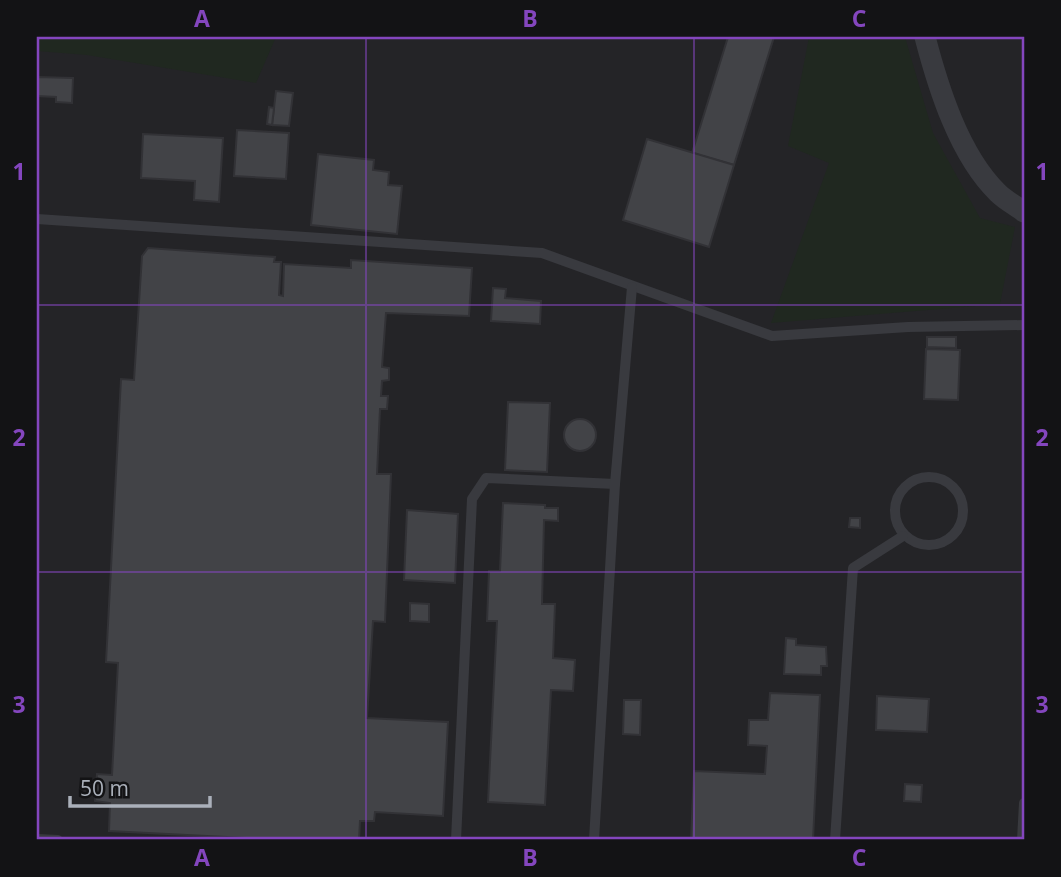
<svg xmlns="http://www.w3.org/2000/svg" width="1061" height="877" viewBox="0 0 1061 877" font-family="'Open Sans',sans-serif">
<rect width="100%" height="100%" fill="#18181a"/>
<rect fill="#242427" x="37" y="37" width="987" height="803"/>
<g fill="#202820">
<polygon points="37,37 276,37 256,83 87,55 37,51"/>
<polygon points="809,37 905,37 933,133 980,218 1015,227 1000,304 771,323 829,163 788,146"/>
</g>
<g fill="#424347" stroke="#323236" stroke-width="2">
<polygon points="728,37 774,37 734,165 692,153"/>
<polygon points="37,77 73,78 72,103 56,102 56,97 37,96"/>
<polygon points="276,91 293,93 289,126 272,125"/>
<polygon points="269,107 274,108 272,125 267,124"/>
<polygon points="237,130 289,133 286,179 234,176"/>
<polygon points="143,134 223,138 219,202 194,200 195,181 141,178"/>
<polygon points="647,139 734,165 709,247 623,220"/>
<polygon points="318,154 374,160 373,170 389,172 388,185 402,186 397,234 311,225"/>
<polygon points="148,248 275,257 274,262 281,262 279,295 283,296 284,264 351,268 351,260 472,268 469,316 386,313 382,367 389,368 389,380 382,381 381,396 388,396 387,409 380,409 377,474 391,474 385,622 373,621 367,718 448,722 443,816 375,812 374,821 360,821 359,840 284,840 109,831 110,803 95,801 97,774 112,775 118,663 106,662 121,379 134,380 142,256"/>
<polygon points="493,288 506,289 505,298 541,301 540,324 491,321"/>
<polygon points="927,337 956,337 956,348 927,347"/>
<polygon points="926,349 960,350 958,400 924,399"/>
<polygon points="508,402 550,403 547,472 505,470"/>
<circle cx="580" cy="435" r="16"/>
<polygon points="503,503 545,505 545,508 558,508 558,521 544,520 542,604 555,604 553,658 575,660 573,691 551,690 545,805 488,802 497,621 487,621 489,571 500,571"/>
<polygon points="407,510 458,514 455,583 404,580"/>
<polygon points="850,518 860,518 860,528 849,527"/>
<polygon points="410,603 429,604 429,622 410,621"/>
<polygon points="786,638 796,639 796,645 826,647 827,666 821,666 821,675 784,674"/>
<polygon points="770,693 820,695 813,840 691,840 694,771 765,774 767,746 748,745 749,720 768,720"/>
<polygon points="877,696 929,699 927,732 876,730"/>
<polygon points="624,700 641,700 640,735 623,734"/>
<polygon points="905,784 922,785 921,802 904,801"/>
</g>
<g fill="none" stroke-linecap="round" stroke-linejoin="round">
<g stroke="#393a3f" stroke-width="10">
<polyline points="37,219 542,253 772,336 908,327 1024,325"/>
<circle cx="929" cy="511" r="34"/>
<polyline points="37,839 58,840"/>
<polyline points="456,840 472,499 486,478 615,484"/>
<polyline points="594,840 615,484 632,287"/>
<polyline points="835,840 853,568 903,536"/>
<polyline points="1022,840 1024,803"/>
</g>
<path stroke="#393a3f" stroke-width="21" d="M 925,37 C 938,87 959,155 998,193 C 1005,200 1016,206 1024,212"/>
</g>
<path fill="none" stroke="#8446be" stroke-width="2" stroke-opacity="0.55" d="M 366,37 L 366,840M 694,37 L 694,840M 37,305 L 1024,305M 37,572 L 1024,572"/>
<rect width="1061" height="877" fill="none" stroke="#131315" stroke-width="77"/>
<path d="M70 796v10h140v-10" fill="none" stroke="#aab0ba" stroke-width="3.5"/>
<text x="80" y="796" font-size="21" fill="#aab0ba" stroke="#131315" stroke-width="5" paint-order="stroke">50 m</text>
<rect x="38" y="38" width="985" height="800" fill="none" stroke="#8446be" stroke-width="2.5"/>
<g font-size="23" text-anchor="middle" font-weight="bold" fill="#8446be">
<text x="202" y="27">A</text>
<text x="530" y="27">B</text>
<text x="859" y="27">C</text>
<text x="19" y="180">1</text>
<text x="1042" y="180">1</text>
<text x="19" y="446">2</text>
<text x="1042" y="446">2</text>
<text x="19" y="713">3</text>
<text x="1042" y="713">3</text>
<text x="202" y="866">A</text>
<text x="530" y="866">B</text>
<text x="859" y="866">C</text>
</g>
</svg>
